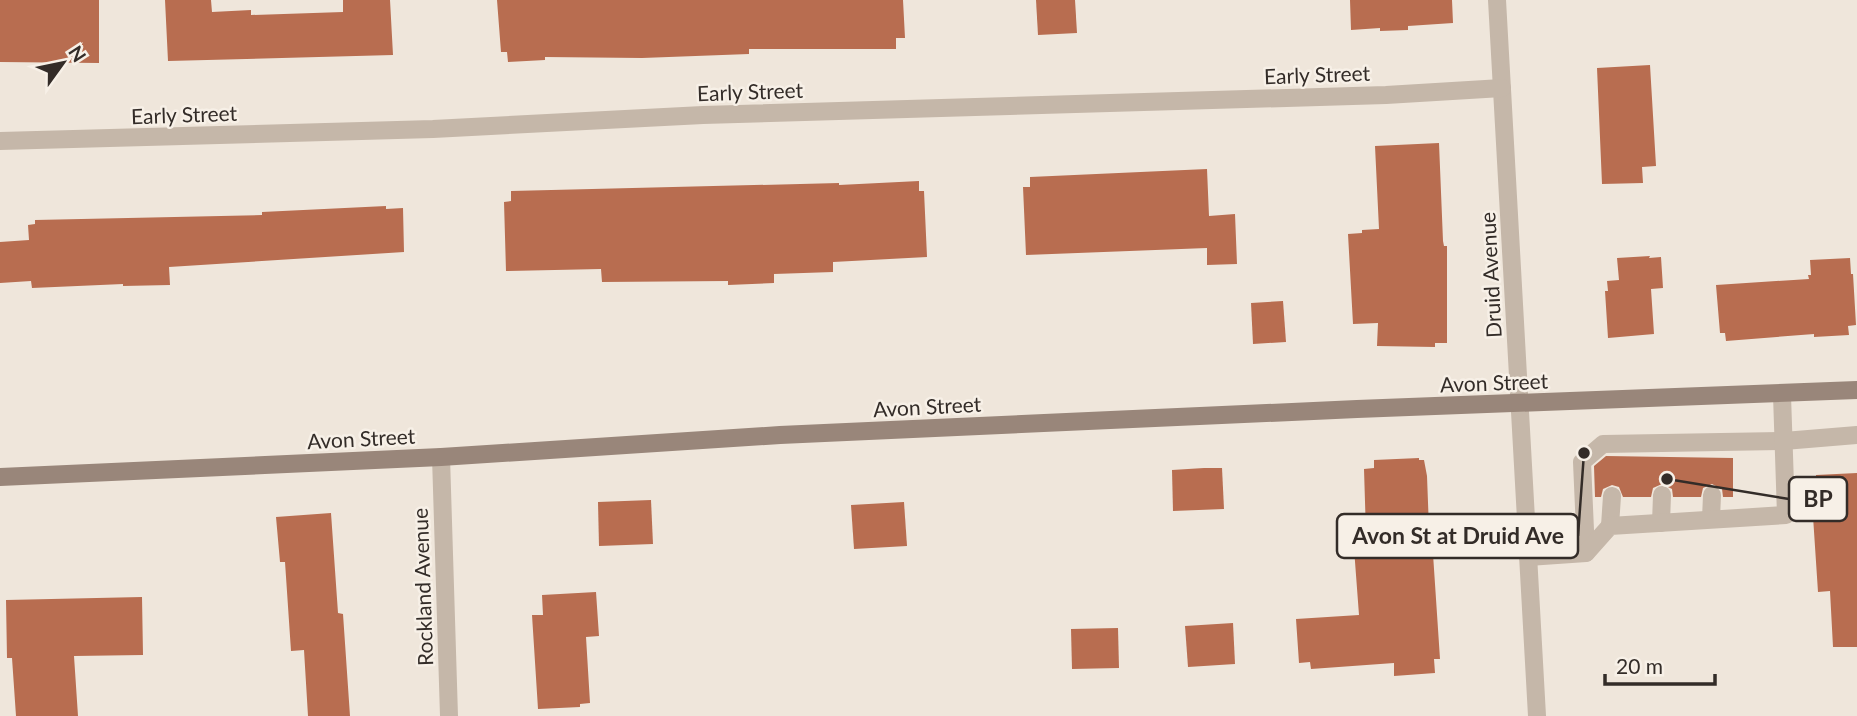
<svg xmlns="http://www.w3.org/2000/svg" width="1857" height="716" viewBox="0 0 1857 716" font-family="Lato,sans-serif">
<rect width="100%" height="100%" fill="#efe6db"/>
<g fill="#b86d50">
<polygon points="0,0 99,0 99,63 0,62"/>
<polygon points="165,0 211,0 212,12 251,10 251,15 343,12 343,0 390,0 393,55 168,61"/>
<polygon points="497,0 903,0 905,38 896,38 896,49 749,49 749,54 642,58 545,57 545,60 508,62 507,52 501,52"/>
<polygon points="1036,0 1075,0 1077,33 1038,35"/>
<polygon points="1350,0 1452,0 1453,23 1408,26 1408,30 1380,31 1380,28 1351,30"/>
<polygon points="1650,65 1656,166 1642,167 1643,183 1602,184 1597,68"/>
<polygon points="1439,143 1443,241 1444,246 1447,246 1447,343 1435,343 1435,347 1377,346 1378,323 1353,324 1348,234 1362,233 1362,230 1379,229 1375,146"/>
<polygon points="1207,169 1209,216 1235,214 1237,264 1207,265 1207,248 1026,255 1023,187 1030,187 1030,177"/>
<polygon points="919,181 919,191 924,191 927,257 833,262 833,272 774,274 774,283 728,285 728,281 602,282 601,269 506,271 504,202 511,201 511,191 839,183 839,185"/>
<polygon points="386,206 386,209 403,208 404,252 169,267 170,285 123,286 123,284 32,288 31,281 0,283 0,242 29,240 28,225 35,224 35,220 262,215 262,212"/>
<polygon points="1650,256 1649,258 1661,257 1663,288 1651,289 1654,334 1608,338 1605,291 1608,291 1607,281 1619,280 1617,258"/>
<polygon points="1850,258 1851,274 1853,274 1856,325 1848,326 1849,335 1814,337 1814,334 1726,341 1725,333 1720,333 1716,285 1809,279 1808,275 1811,275 1810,260"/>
<polygon points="1283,301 1286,342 1253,344 1251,303"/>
<polygon points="1606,456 1733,458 1733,497 1723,497 1722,489 1712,484 1703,488 1701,497 1673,497 1672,489 1662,484 1653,488 1651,497 1623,497 1619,487 1612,485 1603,489 1601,497 1595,497 1594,466"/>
<polygon points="1419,458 1419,460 1424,460 1427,476 1430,555 1433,554 1440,659 1434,659 1435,673 1394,676 1394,663 1311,669 1310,662 1299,663 1296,619 1359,615 1353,535 1366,534 1364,469 1374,468 1374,460"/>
<polygon points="1204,468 1222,468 1224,509 1173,511 1172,470"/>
<polygon points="1857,473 1857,647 1833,647 1830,591 1818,592 1811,486 1816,486 1816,475"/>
<polygon points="651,500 653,544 599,546 598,502"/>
<polygon points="904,502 907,546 854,549 851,505"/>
<polygon points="331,513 338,613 343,614 350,716 308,716 304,650 291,651 285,562 280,562 276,517"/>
<polygon points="596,592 599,636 586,637 590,703 580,704 580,707 538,709 532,615 543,615 542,595"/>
<polygon points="142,597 143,655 74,656 78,716 16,716 12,658 7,658 6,600"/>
<polygon points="1233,623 1235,664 1188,667 1185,626"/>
<polygon points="1118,628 1119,668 1072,669 1071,629"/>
</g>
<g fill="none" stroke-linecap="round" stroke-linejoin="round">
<g stroke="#c5b7a9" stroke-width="18">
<polyline points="1711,519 1712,495"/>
<polyline points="1661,523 1662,495"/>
<polyline points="1610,526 1612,496"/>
<polyline points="1586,553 1582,462 1603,444 1784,441 1857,435"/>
<polyline points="1528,557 1586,553 1610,526 1786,515 1782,395"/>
</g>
<g stroke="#c5b7a9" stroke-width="18">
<polyline points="1497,0 1537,716"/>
<polyline points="0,141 433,129 703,115 1386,95 1502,88"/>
<polyline points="441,457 449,716"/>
</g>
<polyline stroke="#99867a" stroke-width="18" points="0,477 441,457 780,435 1357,409 1857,390"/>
</g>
<g text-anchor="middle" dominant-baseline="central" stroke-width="5" stroke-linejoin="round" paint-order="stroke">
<g font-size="21" fill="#332c28" stroke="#f7f0e7">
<text transform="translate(1317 74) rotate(-2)">Early Street</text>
<text transform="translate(750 91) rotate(-2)">Early Street</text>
<text transform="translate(184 114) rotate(-2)">Early Street</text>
<text transform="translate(1490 275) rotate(-93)">Druid Avenue</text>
<text transform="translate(1494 382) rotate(-2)">Avon Street</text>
<text transform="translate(927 406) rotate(-3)">Avon Street</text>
<text transform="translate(361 438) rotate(-3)">Avon Street</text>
<text transform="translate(422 587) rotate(-92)">Rockland Avenue</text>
</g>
</g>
<path fill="none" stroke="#332c28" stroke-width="2.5" d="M1667 479L1789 499M1584 453L1578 536"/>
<g fill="#332c28" stroke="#f7f0e7" stroke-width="2.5">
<circle cx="1667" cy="479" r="7"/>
<circle cx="1584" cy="453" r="7"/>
</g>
<g fill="#f7f0e7" stroke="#332c28" stroke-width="2.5">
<rect x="1789" y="477" width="58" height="44" rx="7"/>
<rect x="1337" y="514" width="241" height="44" rx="7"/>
</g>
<g font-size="23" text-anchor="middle" font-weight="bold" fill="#332c28">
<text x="1818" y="507">BP</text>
<text x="1458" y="544">Avon St at Druid Ave</text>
</g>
<g transform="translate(63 63) rotate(57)" stroke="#f7f0e7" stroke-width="5" paint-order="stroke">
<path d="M0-5L12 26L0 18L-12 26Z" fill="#332c28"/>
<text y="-10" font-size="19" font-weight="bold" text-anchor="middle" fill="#332c28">N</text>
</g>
<path d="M1605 674v10h110v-10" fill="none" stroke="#332c28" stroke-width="3.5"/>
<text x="1616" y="674" font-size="21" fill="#332c28" stroke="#f7f0e7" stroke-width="5" paint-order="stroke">20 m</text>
</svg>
